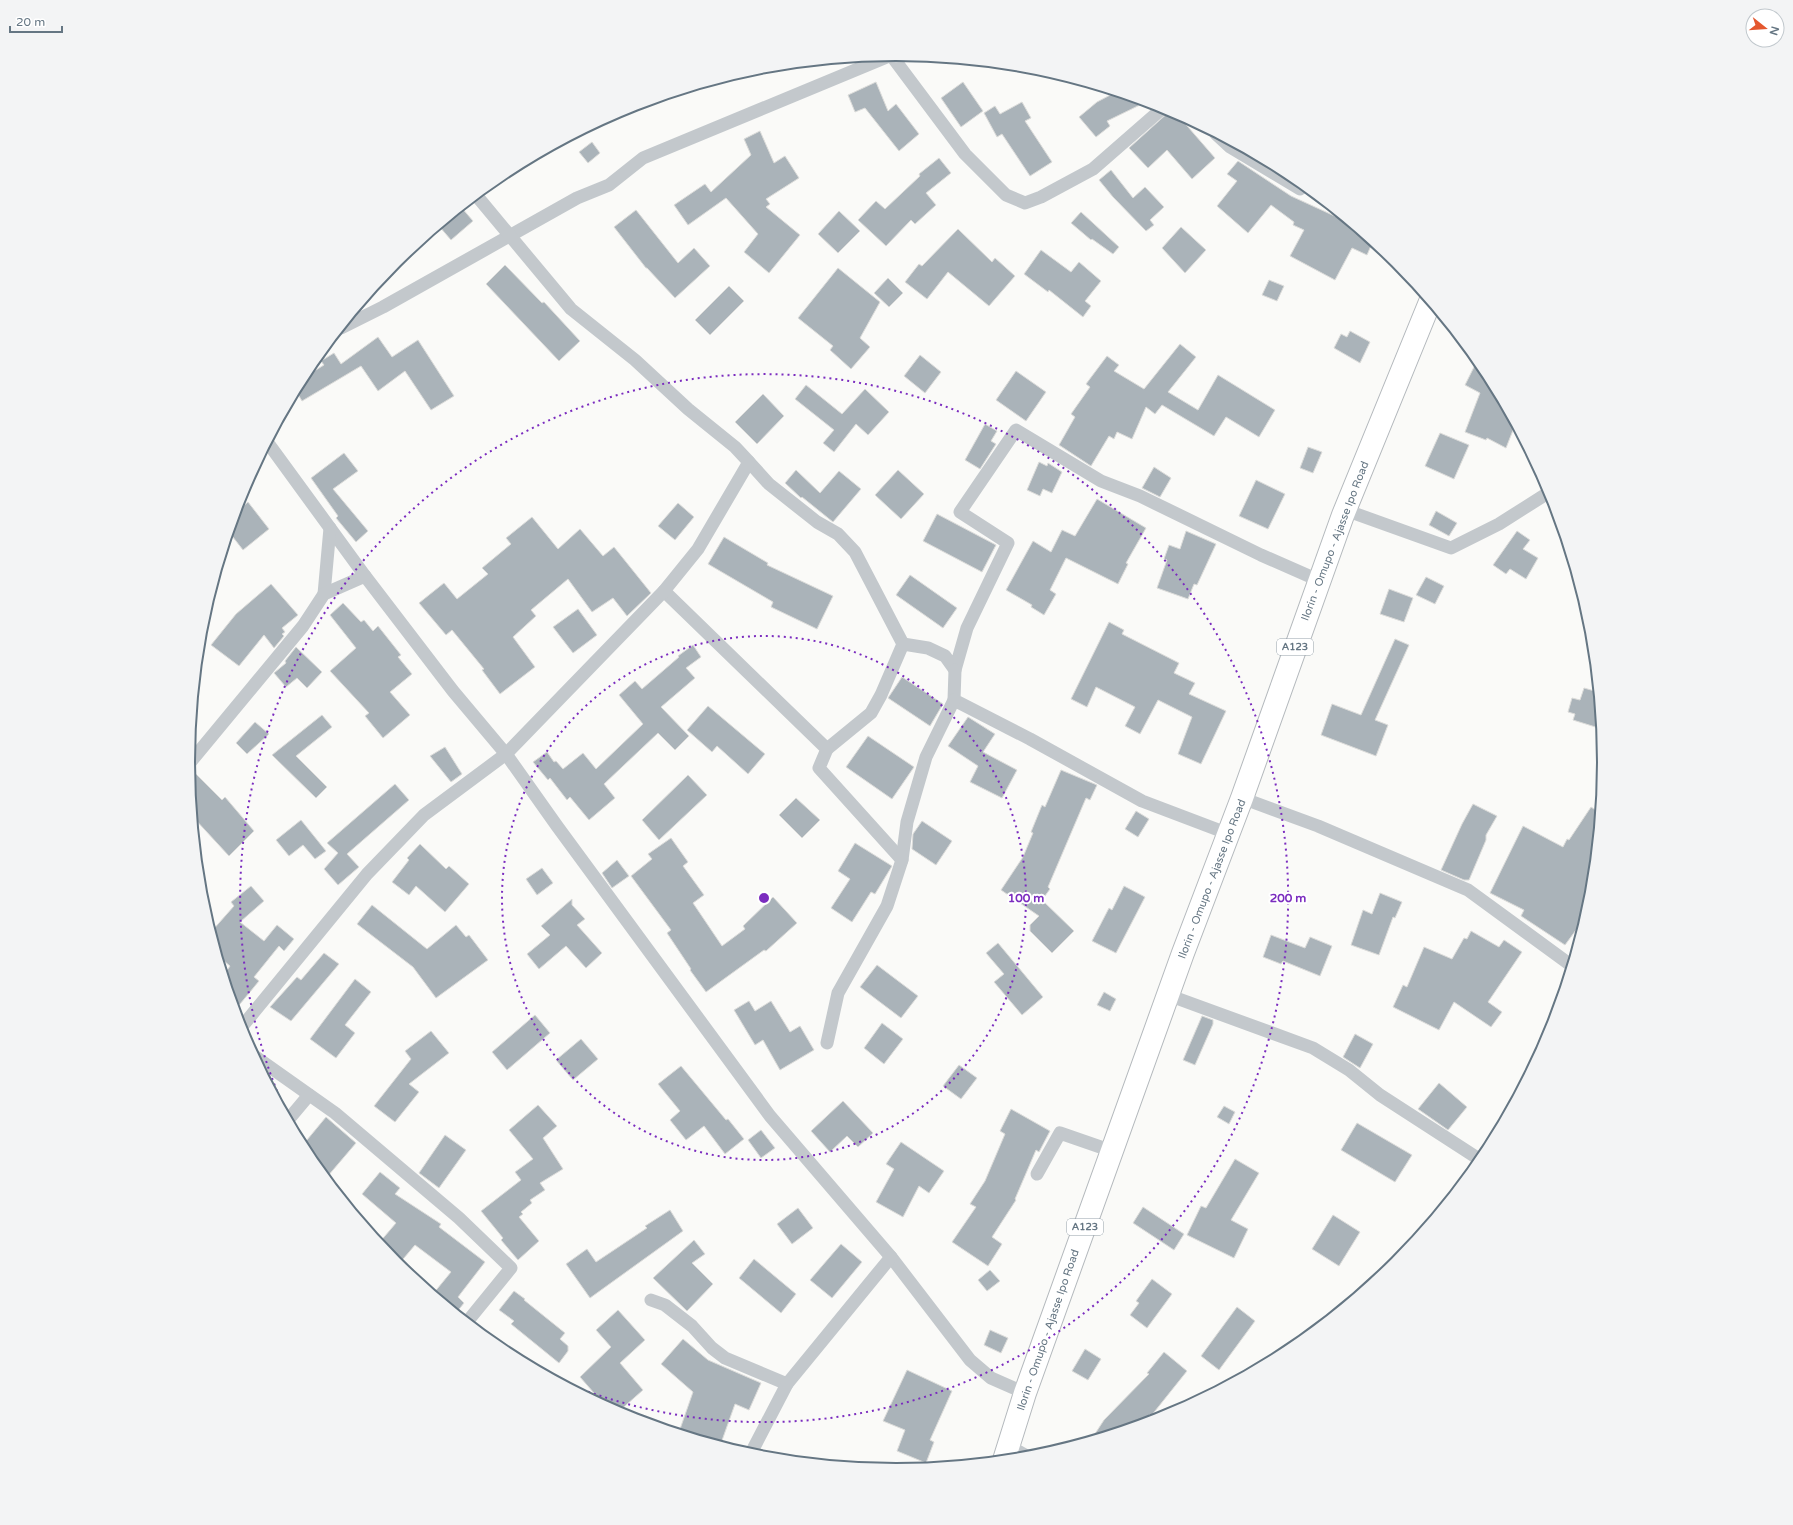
<svg xmlns="http://www.w3.org/2000/svg" width="1793" height="1525" viewBox="0 0 1793 1525" font-family="'Varela Round',sans-serif">
<rect width="100%" height="100%" fill="#fafaf8"/>
<g fill="#aab3b9" stroke="#dcdcda">
<polygon points="876,82 888,111 896,104 919,134 899,151 865,108 855,112 848,95"/>
<polygon points="963,82 983,111 961,127 941,98"/>
<polygon points="1116,92 1146,102 1107,121 1110,126 1096,137 1079,117 1097,102"/>
<polygon points="1022,102 1031,118 1025,121 1052,162 1030,176 1002,134 997,137 984,113 995,106 1000,114"/>
<polygon points="1171,110 1175,112 1215,158 1192,179 1167,150 1148,168 1129,148"/>
<polygon points="760,131 774,163 785,156 799,178 766,199 770,204 766,207 800,235 769,273 744,252 758,234 726,198 688,225 674,205 705,184 711,192 751,155 744,139"/>
<polygon points="592,142 600,153 588,163 579,152"/>
<polygon points="939,158 951,173 926,193 936,205 915,224 911,220 886,246 858,220 876,201 885,209 920,176 919,174"/>
<polygon points="1238,161 1291,196 1352,224 1373,241 1367,255 1352,248 1335,280 1290,256 1304,230 1293,225 1294,222 1271,205 1248,233 1217,206 1237,181 1227,174"/>
<polygon points="1111,170 1133,198 1145,187 1164,207 1150,220 1154,225 1146,231 1113,197 1099,180"/>
<polygon points="461,207 473,221 451,240 439,226"/>
<polygon points="636,210 678,263 694,248 710,266 675,298 647,268 646,268 614,227"/>
<polygon points="839,211 860,231 838,253 818,234"/>
<polygon points="1081,212 1119,247 1113,254 1092,239 1091,240 1071,223"/>
<polygon points="1181,227 1206,250 1185,273 1162,248"/>
<polygon points="958,229 992,262 995,258 1015,276 989,306 948,272 927,299 905,282 919,264 922,266"/>
<polygon points="1041,250 1071,272 1079,262 1101,281 1085,301 1091,306 1083,317 1049,290 1048,292 1024,274"/>
<polygon points="505,265 542,303 544,302 580,341 559,361 486,284"/>
<polygon points="838,268 880,302 860,338 870,347 851,369 830,350 833,346 798,318"/>
<polygon points="888,278 903,293 889,307 874,293"/>
<polygon points="1269,280 1284,286 1277,301 1262,295"/>
<polygon points="729,286 744,301 710,335 695,320"/>
<polygon points="1350,331 1370,342 1360,363 1334,348 1341,334 1347,337"/>
<polygon points="378,337 392,357 418,340 454,396 431,410 405,371 378,391 361,366 302,401 296,391 303,378 324,365 321,361 334,353 341,364"/>
<polygon points="1180,344 1196,357 1168,392 1198,410 1218,375 1275,410 1259,437 1226,417 1214,436 1162,405 1155,414 1146,407 1132,439 1117,432 1114,439 1109,436 1091,466 1059,445 1075,417 1071,414 1090,387 1086,384 1107,356 1119,365 1114,371 1144,389"/>
<polygon points="920,355 941,372 925,393 904,376"/>
<polygon points="1478,359 1486,369 1515,425 1506,448 1487,438 1486,440 1465,432 1480,393 1465,385"/>
<polygon points="1016,371 1046,392 1026,421 996,400"/>
<polygon points="806,385 842,414 865,389 889,412 868,435 856,424 834,452 823,443 834,430 795,399"/>
<polygon points="763,394 784,416 757,444 735,422"/>
<polygon points="985,424 997,431 991,441 996,444 980,469 965,460"/>
<polygon points="1440,433 1469,445 1454,479 1425,466"/>
<polygon points="1308,447 1322,452 1313,473 1300,468"/>
<polygon points="344,453 358,471 333,489 368,531 356,542 336,518 338,516 311,478"/>
<polygon points="1039,462 1047,466 1048,463 1062,472 1052,493 1043,489 1040,496 1027,490"/>
<polygon points="1154,467 1171,478 1160,497 1142,488"/>
<polygon points="796,470 820,493 839,471 861,489 833,522 802,497 801,498 785,483"/>
<polygon points="898,470 924,494 901,519 875,495"/>
<polygon points="1256,480 1285,494 1268,529 1239,516"/>
<polygon points="1097,499 1146,528 1126,563 1128,564 1118,584 1066,558 1050,590 1056,594 1044,615 1031,607 1032,605 1006,590 1033,541 1051,552 1062,530 1075,536"/>
<polygon points="248,502 269,529 243,550 229,532 236,512"/>
<polygon points="678,503 694,517 675,540 658,526"/>
<polygon points="1436,511 1457,523 1449,536 1429,525"/>
<polygon points="937,514 996,545 982,572 923,541"/>
<polygon points="532,517 558,549 580,529 603,556 614,547 651,593 627,616 613,598 592,612 568,579 531,610 536,616 513,637 535,667 500,694 482,670 484,669 452,630 446,635 419,603 444,583 457,599 488,574 482,568 511,544 506,538"/>
<polygon points="1186,531 1216,544 1197,585 1194,584 1188,599 1157,588 1167,560 1164,559 1169,545 1180,549"/>
<polygon points="1517,531 1530,540 1523,549 1538,558 1526,579 1510,569 1506,574 1493,565"/>
<polygon points="724,537 768,563 767,565 833,596 817,629 771,607 773,602 708,564"/>
<polygon points="910,575 957,608 943,628 896,595"/>
<polygon points="1426,577 1444,586 1435,604 1416,595"/>
<polygon points="271,584 298,615 282,628 285,632 282,634 284,636 274,648 264,635 239,666 211,645 236,614"/>
<polygon points="1389,589 1413,598 1404,622 1380,614"/>
<polygon points="343,603 361,622 364,620 373,631 378,626 401,655 398,657 412,674 390,692 410,715 383,738 365,716 369,713 330,671 356,648 330,615"/>
<polygon points="578,609 597,635 573,653 553,627"/>
<polygon points="1109,622 1124,630 1122,634 1179,663 1174,673 1195,683 1189,694 1226,711 1201,764 1178,754 1192,717 1158,700 1140,734 1125,726 1135,707 1096,687 1087,707 1071,699"/>
<polygon points="1395,639 1409,645 1375,720 1388,725 1376,756 1321,735 1332,704 1361,715"/>
<polygon points="693,645 701,657 686,668 695,678 661,707 689,736 675,750 658,733 604,784 615,798 589,820 570,797 567,800 550,778 548,780 533,762 547,752 554,762 556,761 563,769 583,753 596,769 643,724 619,695 635,681 642,689 679,657 678,656"/>
<polygon points="296,647 322,672 307,688 297,678 286,687 274,673 286,663 285,661"/>
<polygon points="902,677 943,704 930,726 888,698"/>
<polygon points="1584,688 1598,692 1602,729 1573,720 1575,714 1568,712 1572,698 1580,700"/>
<polygon points="708,706 765,754 748,774 717,746 712,752 687,730"/>
<polygon points="322,715 332,727 296,756 327,787 316,798 272,755"/>
<polygon points="968,717 995,734 983,752 1017,770 1002,798 970,782 978,766 948,746"/>
<polygon points="255,722 269,734 247,754 236,743"/>
<polygon points="868,736 914,767 892,799 846,767"/>
<polygon points="445,747 462,774 451,782 430,756"/>
<polygon points="1061,770 1097,785 1090,800 1086,798 1048,887 1050,889 1042,900 1074,931 1052,953 1030,931 1030,925 1039,916 1001,890 1023,857 1033,833 1031,832 1042,805 1045,807"/>
<polygon points="193,771 222,800 225,797 254,831 229,856 193,817 189,773"/>
<polygon points="688,775 707,795 659,840 642,820"/>
<polygon points="395,784 409,800 347,854 359,867 338,885 324,869 338,853 327,843"/>
<polygon points="796,798 820,820 802,838 779,815"/>
<polygon points="1473,804 1497,816 1486,835 1486,840 1469,880 1464,880 1441,870 1462,824"/>
<polygon points="1591,807 1600,813 1591,901 1587,915 1565,945 1521,916 1524,910 1490,893 1523,826 1563,847 1567,839 1569,840"/>
<polygon points="1136,811 1149,819 1138,837 1125,829"/>
<polygon points="301,820 326,851 315,859 303,845 289,856 276,840"/>
<polygon points="922,821 952,841 936,865 912,849 913,834"/>
<polygon points="671,838 688,862 683,866 704,895 693,903 722,946 745,929 743,926 773,897 797,923 766,951 764,950 706,992 690,970 691,969 667,933 671,930 631,876 652,859 648,854"/>
<polygon points="855,843 892,866 875,894 871,892 852,922 831,908 850,879 838,871"/>
<polygon points="420,844 446,869 449,866 469,884 445,912 416,886 409,895 392,882 409,860 407,858"/>
<polygon points="617,860 629,876 612,888 602,873"/>
<polygon points="542,868 553,883 537,895 526,879"/>
<polygon points="251,886 264,901 240,922 264,941 277,925 294,939 284,951 279,946 254,977 259,981 235,1010 224,975 230,966 218,956 211,932 234,906 231,902"/>
<polygon points="1124,886 1145,897 1116,953 1092,941 1109,908 1112,910"/>
<polygon points="1380,893 1402,902 1395,918 1393,917 1379,955 1351,945 1363,910 1372,914"/>
<polygon points="572,899 572,905 585,919 577,925 602,953 586,968 566,946 539,969 527,954 550,935 541,926"/>
<polygon points="372,905 427,949 456,925 466,937 469,935 488,960 436,998 413,967 357,924"/>
<polygon points="1471,931 1499,947 1504,940 1522,952 1488,1002 1502,1012 1491,1027 1454,1002 1439,1030 1393,1007 1403,985 1407,987 1424,947 1452,959 1464,938 1467,939"/>
<polygon points="1271,935 1305,948 1310,937 1332,946 1320,976 1283,961 1281,964 1263,957"/>
<polygon points="998,943 1043,997 1022,1015 994,982 1004,974 986,953"/>
<polygon points="324,953 339,964 291,1021 270,1007 297,977 301,980"/>
<polygon points="877,965 918,996 901,1018 860,987"/>
<polygon points="355,979 371,992 345,1025 355,1033 336,1058 310,1039"/>
<polygon points="1104,992 1116,999 1110,1011 1097,1005"/>
<polygon points="749,1001 755,1011 771,1001 790,1032 800,1026 814,1050 780,1070 763,1040 755,1045 734,1010"/>
<polygon points="535,1015 550,1033 507,1070 492,1052"/>
<polygon points="1202,1016 1213,1020 1213,1024 1195,1065 1183,1060"/>
<polygon points="882,1023 903,1039 884,1064 864,1048"/>
<polygon points="431,1031 449,1053 409,1084 419,1092 395,1122 374,1106 411,1059 405,1051"/>
<polygon points="1355,1034 1373,1044 1360,1068 1343,1057"/>
<polygon points="581,1039 598,1059 573,1080 556,1060"/>
<polygon points="959,1065 977,1078 961,1099 943,1086"/>
<polygon points="681,1066 726,1120 728,1119 744,1139 725,1154 704,1126 686,1140 670,1120 680,1111 658,1084"/>
<polygon points="1439,1083 1467,1107 1448,1130 1418,1109"/>
<polygon points="843,1101 873,1133 858,1147 847,1136 830,1152 811,1131"/>
<polygon points="538,1105 557,1126 543,1138 563,1169 540,1183 545,1190 530,1200 532,1203 521,1212 523,1214 519,1217 539,1241 518,1260 501,1240 503,1238 481,1211 521,1180 515,1172 533,1159 509,1130"/>
<polygon points="1224,1106 1235,1112 1229,1124 1217,1117"/>
<polygon points="1011,1109 1050,1131 1039,1152 1036,1150 1015,1199 1016,1200 992,1237 1002,1244 988,1266 952,1242 976,1207 970,1204 985,1181 1005,1134 1000,1131"/>
<polygon points="326,1117 356,1143 327,1177 317,1168 307,1156 302,1146"/>
<polygon points="1357,1123 1412,1155 1395,1182 1341,1150"/>
<polygon points="761,1130 775,1148 761,1158 748,1140"/>
<polygon points="445,1135 466,1150 439,1188 419,1173"/>
<polygon points="901,1142 944,1171 929,1193 919,1186 903,1217 876,1202 894,1169 886,1164"/>
<polygon points="1235,1159 1259,1173 1231,1220 1248,1229 1234,1258 1187,1235 1201,1206 1206,1208"/>
<polygon points="380,1172 400,1188 395,1194 441,1224 439,1227 485,1262 458,1297 464,1303 456,1313 433,1294 451,1272 415,1245 398,1265 379,1243 396,1223 362,1194"/>
<polygon points="1143,1207 1184,1234 1174,1250 1133,1223"/>
<polygon points="798,1208 813,1228 792,1244 777,1224"/>
<polygon points="670,1210 683,1231 590,1298 566,1264 587,1249 596,1262 647,1228 645,1226"/>
<polygon points="1333,1215 1360,1232 1339,1266 1312,1249"/>
<polygon points="694,1240 705,1254 692,1263 713,1284 687,1311 653,1278"/>
<polygon points="841,1244 862,1262 832,1298 810,1280"/>
<polygon points="754,1259 796,1294 781,1313 739,1278"/>
<polygon points="990,1270 1000,1281 987,1291 978,1280"/>
<polygon points="1152,1279 1172,1294 1147,1328 1130,1315 1139,1303 1136,1301"/>
<polygon points="514,1291 525,1299 524,1300 565,1333 560,1339 568,1346 568,1351 559,1363 511,1324 514,1321 499,1310"/>
<polygon points="1237,1307 1255,1321 1219,1370 1201,1356"/>
<polygon points="618,1310 645,1340 620,1363 643,1390 617,1413 590,1398 594,1393 580,1377 611,1347 596,1330"/>
<polygon points="990,1330 1008,1338 1001,1353 984,1345"/>
<polygon points="683,1339 708,1360 761,1383 749,1410 735,1404 720,1446 679,1432 693,1392 661,1364"/>
<polygon points="1085,1349 1101,1359 1088,1380 1072,1371"/>
<polygon points="1164,1352 1187,1371 1151,1416 1150,1414 1138,1426 1091,1440 1104,1420 1149,1374 1147,1373"/>
<polygon points="907,1370 952,1391 930,1440 934,1442 926,1463 897,1451 905,1430 883,1421"/>
</g>
<g fill="none" stroke-linecap="round" stroke-linejoin="round">
<g stroke="#b4b9bd" stroke-width="24">
<polyline id="highway" points="1004,1460 1025,1393 1183,953 1242,798 1343,515 1430,302"/>
</g>
<g stroke="#c3c8cc" stroke-width="13">
<polyline points="891,55 965,154 1006,195 1025,203 1041,197 1093,169 1164,107"/>
<polyline points="1216,134 1230,147 1300,189 1305,185"/>
<polyline points="341,328 383,307 577,198 609,185 643,158 894,54"/>
<polyline points="268,443 365,576 453,691 506,754 557,826 770,1116 891,1257 970,1360 991,1378 1025,1393"/>
<polyline points="749,462 769,484 817,522 838,534 855,552 903,644 881,695 871,713 827,749"/>
<polyline points="1345,510 1451,548 1499,524 1551,491"/>
<polyline points="664,591 827,749 819,768 902,860"/>
<polyline points="324,594 330,528"/>
<polyline points="903,644 928,648 945,656 955,670 967,628 1008,543 960,512 1016,430 1101,481 1140,496 1261,555 1318,580"/>
<polyline points="955,670 954,700 1030,739 1142,801 1229,834"/>
<polyline points="188,765 303,626 324,594 365,576"/>
<polyline points="1242,798 1318,826 1468,890 1572,966"/>
<polyline points="1168,995 1313,1048 1349,1070 1380,1095 1482,1161"/>
<polyline points="240,1029 367,874 424,815 506,754 664,591 698,549 749,462 735,447 688,409 635,360 571,309 476,195"/>
<polyline points="827,1043 838,993 887,906 902,860 907,822 926,757 954,700"/>
<polyline points="253,1055 335,1113 459,1218 511,1268 467,1322"/>
<polyline points="288,1120 309,1095"/>
<polyline points="1037,1174 1060,1133 1112,1151"/>
<polyline points="651,1300 665,1305 692,1326 712,1348 725,1358 787,1384 891,1257"/>
<polyline points="1009,1446 1030,1458"/>
<polyline points="750,1455 787,1384"/>
</g>
<use href="#highway" stroke="#fff" stroke-width="22"/>
</g>
<g fill="none" stroke="#7b2cbf" stroke-width="2" stroke-dasharray="2 4">
<circle cx="764" cy="898" r="262"/>
<path d="M308 1156A524 524 0 1 1 547 1375"/>
</g>
<g text-anchor="middle" dominant-baseline="central" stroke-width="4" stroke-linejoin="round" paint-order="stroke">
<g fill="#fff" stroke="#939fa8" stroke-width="1">
<rect x="1277" y="639" width="36" height="16" rx="3"/>
<rect x="1067" y="1219" width="36" height="16" rx="3"/>
</g>
<g font-size="10" font-weight="bold" fill="#657683">
<text x="1295" y="647">A123</text>
<text x="1085" y="1227">A123</text>
</g>
<g font-size="11" fill="#657683" stroke="#fff">
<text transform="translate(1335 541) rotate(-69)">Ilorin - Omupo - Ajasse Ipo Road</text>
<text transform="translate(1212 879) rotate(-69)">Ilorin - Omupo - Ajasse Ipo Road</text>
<text transform="translate(1048 1330) rotate(-71)">Ilorin - Omupo - Ajasse Ipo Road</text>
</g>
</g>
<path d="M0 0H1793V1525H0ZM195 762a701 701 0 1 1 1402 0a701 701 0 1 1-1402 0Z" fill="#f3f4f5" fill-rule="evenodd"/>
<path fill="none" stroke="#657683" stroke-width="2" d="M195 762a701 701 0 1 1 1402 0a701 701 0 1 1-1402 0Z"/>
<circle cx="764" cy="898" r="6" fill="#7b2cbf" stroke="#fff" stroke-width="2"/>
<g font-size="12" text-anchor="middle" font-weight="bold" fill="#7b2cbf" stroke="#fff" stroke-width="4" stroke-linejoin="round" paint-order="stroke">
<text x="1026" y="902">100 m</text>
<text x="1288" y="902">200 m</text>
</g>
<g transform="translate(1765 28) rotate(107)"><circle r="19" fill="#ffffff" stroke="#c1c8cd"/>
<path d="M0-3L7 15L0 10L-7 15Z" fill="#e4572e"/>
<text y="-6" font-size="11" font-weight="bold" text-anchor="middle" fill="#657683">N</text>
</g>
<path d="M10 26v6h52v-6" fill="none" stroke="#657683" stroke-width="2"/>
<text x="16" y="26" font-size="12" fill="#657683" stroke="#ffffff" stroke-width="3" paint-order="stroke">20 m</text>
</svg>
